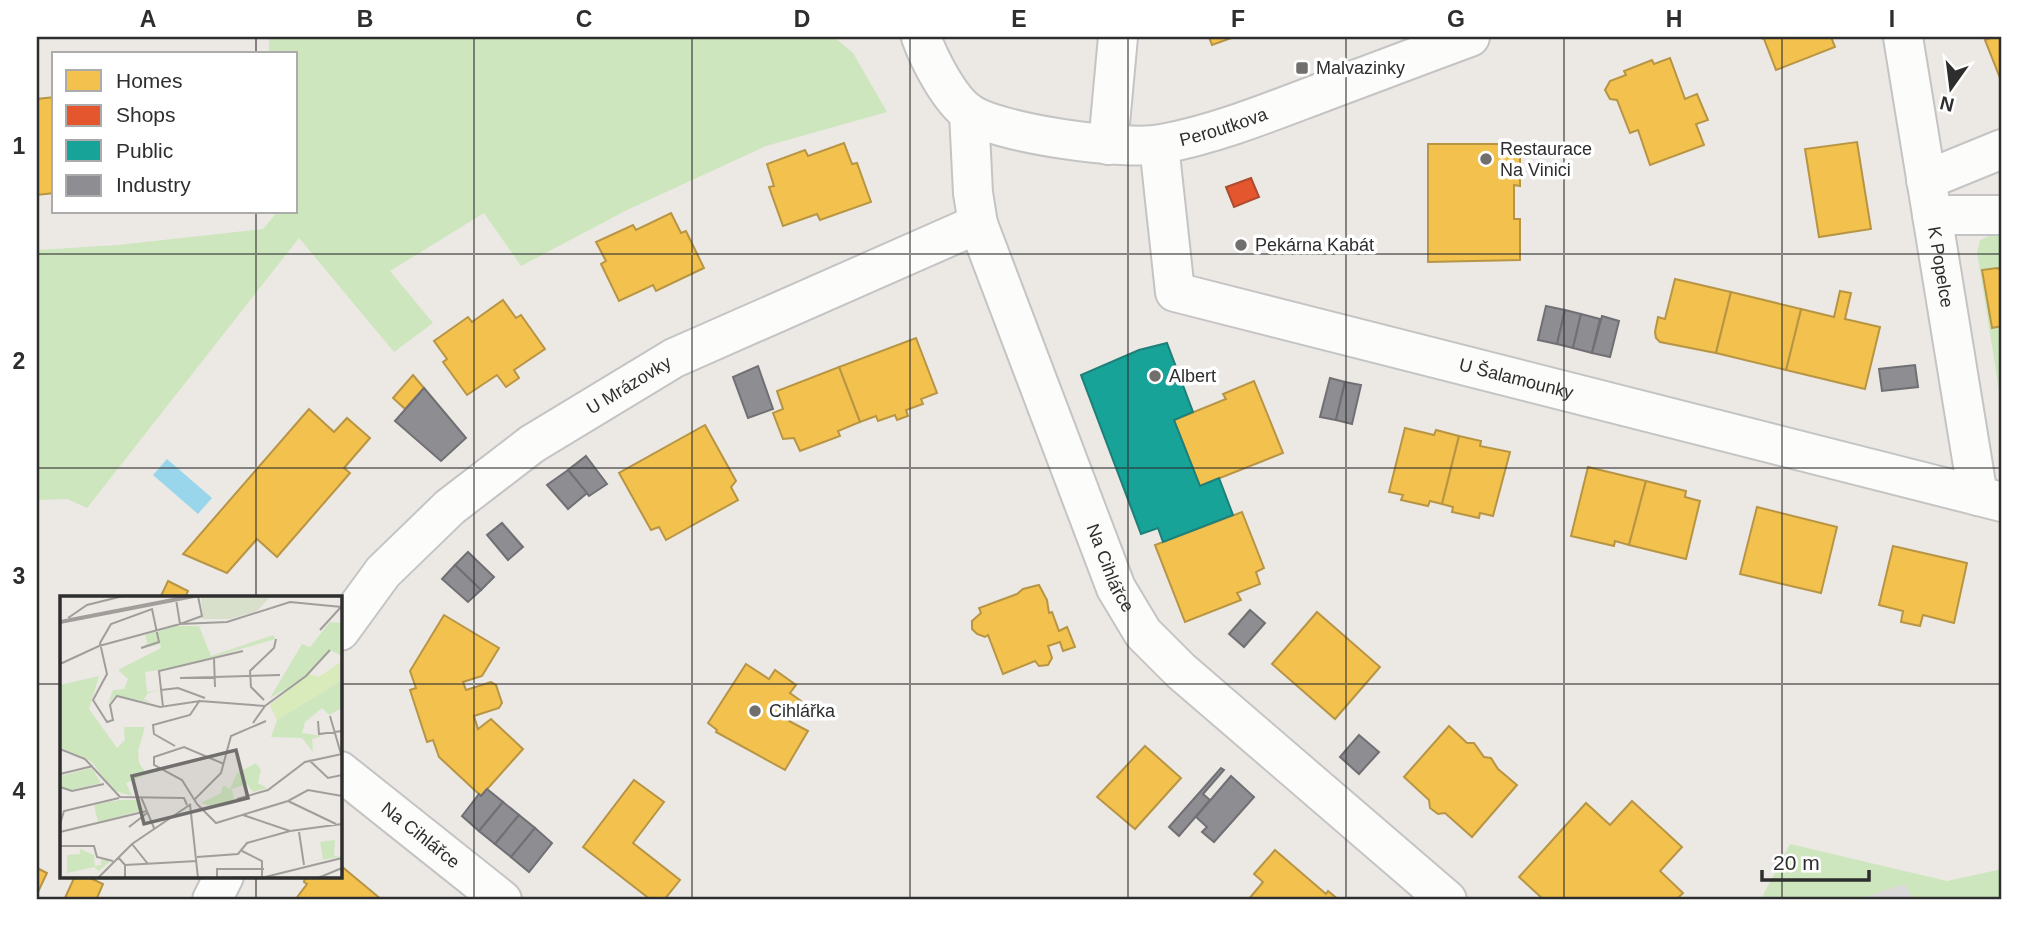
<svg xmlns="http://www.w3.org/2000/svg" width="2039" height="937" viewBox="0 0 2039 937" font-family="Helvetica,sans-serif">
<rect width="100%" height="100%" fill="#ece8e4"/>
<polygon fill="#dcd9db" points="1905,883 1913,900 1856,900"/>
<g fill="#cee6be">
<polygon points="269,37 834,37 853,53 887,112 766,146 627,210 521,266 484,213 390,271 433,323 394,352 299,238 87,508 67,499 37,500 37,250 118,245 263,229 274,216 275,212 296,212 296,54 269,54"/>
<polygon points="1992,235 2002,235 2002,270 1997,268 1982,270 1992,327 2002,326 2002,409 1977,252 1980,240"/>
<polygon points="1790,844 1947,881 2002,869 2002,900 1913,900 1905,884 1856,900 1765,900 1763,895"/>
</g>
<polygon fill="#99d6ec" points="167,459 212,498 198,514 153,475"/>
<g fill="#f2c14e" stroke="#b79544" stroke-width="2">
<polygon points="1209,37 1234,37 1212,45"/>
<polygon points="1758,37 1831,37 1835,47 1776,70 1764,39"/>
<polygon points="1993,37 2002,37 2002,83 1985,40"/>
<polygon points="1670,58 1685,99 1697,94 1708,120 1696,124 1704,145 1650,165 1638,130 1630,133 1617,100 1610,99 1605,90 1610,81 1626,75 1624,71 1652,60 1654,64"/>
<polygon points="54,97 54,193 37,195 37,99"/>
<polygon points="1857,142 1871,229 1819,237 1805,149"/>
<polygon points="844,143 852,164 857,163 871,202 820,220 817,214 783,226 769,187 774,186 767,164 805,150 808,156"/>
<polygon points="1428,144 1520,144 1520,186 1514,185 1514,219 1520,219 1520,260 1428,262"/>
<polygon points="671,213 681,233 686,231 704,268 656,291 653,285 619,301 601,264 606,261 596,242 633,225 636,230"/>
<polygon points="1997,268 2002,270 2002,326 1992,328 1982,270"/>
<polygon points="1675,279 1731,292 1716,353 1660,342 1656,338 1655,332 1658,317 1665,319"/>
<polygon points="1840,291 1851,293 1845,319 1880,327 1865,389 1786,370 1801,309 1834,317"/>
<polygon points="1731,292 1801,309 1786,370 1716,353"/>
<polygon points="503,300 516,318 521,315 545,349 514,370 519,378 506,387 497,375 467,395 443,362 447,359 434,341 468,317 472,322"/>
<polygon points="916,338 937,393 921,399 923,404 906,410 908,416 897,420 895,415 878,421 876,416 860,422 839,367"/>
<polygon points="839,367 860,422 838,431 840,436 800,451 794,438 783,439 773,413 783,409 777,391"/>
<polygon points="413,375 424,388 405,409 393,398"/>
<polygon points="1254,381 1283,453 1200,486 1174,420 1226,399 1223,394"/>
<polygon points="309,409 334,432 347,418 370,438 344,468 350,473 277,557 257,539 227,573 183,554"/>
<polygon points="705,425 736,481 731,487 738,500 666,540 659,527 651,530 619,473"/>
<polygon points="1405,428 1434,435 1436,430 1459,436 1442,504 1430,501 1428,506 1401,500 1403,495 1389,492"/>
<polygon points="1459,436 1481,441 1480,446 1510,452 1493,516 1480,513 1479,518 1452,512 1453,507 1442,504"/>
<polygon points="1588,467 1646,481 1629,545 1615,541 1614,546 1571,536"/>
<polygon points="1646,481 1686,491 1685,497 1700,501 1686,559 1629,545"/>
<polygon points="1757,507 1837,527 1821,593 1740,574"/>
<polygon points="1242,512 1264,568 1256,572 1260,584 1237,593 1241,600 1185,622 1155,545"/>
<polygon points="1893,546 1967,563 1954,623 1923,615 1920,626 1901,622 1903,611 1879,605"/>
<polygon points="168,581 188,591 185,598 160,598"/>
<polygon points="1039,585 1047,600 1049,613 1052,612 1059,631 1067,627 1075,647 1063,651 1060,642 1048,646 1052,658 1048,665 1039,666 1035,661 1003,674 988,635 985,637 977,634 972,629 972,621 981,613 979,608 1017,594 1023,589"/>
<polygon points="1317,612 1380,667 1335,719 1272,664"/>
<polygon points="444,615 499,648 482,676 463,682 466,690 491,682 496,685 502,703 499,708 474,716 478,729 491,719 523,749 481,796 439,757 433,740 427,742 410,690 416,688 410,671"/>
<polygon points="746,664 769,679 775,670 796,685 790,693 801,701 789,721 808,731 785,770 716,732 717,730 708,723"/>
<polygon points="1449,726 1467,743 1474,743 1484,757 1491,758 1498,769 1517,785 1472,837 1445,813 1438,814 1430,808 1429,800 1404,777"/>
<polygon points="1145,746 1181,778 1135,829 1097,797"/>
<polygon points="634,780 664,802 633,843 680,880 664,900 651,900 583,847"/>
<polygon points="1632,801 1682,847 1660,871 1683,893 1676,900 1544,900 1519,877 1586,803 1610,825"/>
<polygon points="1275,850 1326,894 1328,891 1339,900 1248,900 1263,882 1254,874"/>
<polygon points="340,865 382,900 295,900 307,884 304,882 305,876 340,876"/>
<polygon points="37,868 47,873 37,894"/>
<polygon points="75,876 86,876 103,884 97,898 101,900 64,900"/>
</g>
<polygon fill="#e4572e" stroke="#ad4b2e" stroke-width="2" points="1251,178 1259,197 1234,207 1226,187"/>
<polygon fill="#17a398" stroke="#1e8078" stroke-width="2" points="1167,343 1193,412 1174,420 1200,486 1219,478 1233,515 1163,542 1158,528 1141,534 1081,375 1139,350"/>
<g fill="#8d8d92" stroke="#707074" stroke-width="2">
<polygon points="1546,306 1565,310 1557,344 1538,340"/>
<polygon points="1565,310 1581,314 1573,348 1557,344"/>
<polygon points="1581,314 1600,319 1592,353 1573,348"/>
<polygon points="1602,316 1619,321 1610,357 1592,353"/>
<polygon points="1915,365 1918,387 1882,391 1879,369"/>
<polygon points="758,366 773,409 748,418 733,377"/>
<polygon points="1330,378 1345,382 1336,420 1320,417"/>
<polygon points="1345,382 1361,385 1352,424 1336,420"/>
<polygon points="424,388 466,438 441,461 395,421"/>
<polygon points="586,456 607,484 589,496 568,470"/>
<polygon points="568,470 587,493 568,509 547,485"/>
<polygon points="502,523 523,547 508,560 487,535"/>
<polygon points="468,552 494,577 481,590 455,565"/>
<polygon points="455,565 481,590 468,602 442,579"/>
<polygon points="1250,610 1265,623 1244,647 1229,634"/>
<polygon points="1359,735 1379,752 1359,774 1340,757"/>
<polygon points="1221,768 1224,770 1203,794 1210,800 1179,836 1169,827"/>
<polygon points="1231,776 1254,797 1214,842 1202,832 1207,827 1196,817"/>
<polygon points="487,789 503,802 479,831 462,816 479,794 481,796"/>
<polygon points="503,802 519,815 495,844 479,831"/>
<polygon points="519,815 535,828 511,857 495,844"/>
<polygon points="535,828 552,843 529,872 511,857"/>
</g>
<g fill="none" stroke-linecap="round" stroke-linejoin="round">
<g stroke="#c5c4c5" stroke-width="42">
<g id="minor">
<path id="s1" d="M 1903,37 L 1978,496"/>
<path id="s2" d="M 969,113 L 973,193 L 978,224 L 1116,588 L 1143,633 L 1181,671 L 1447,900"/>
<polyline points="1108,145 1118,37"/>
<path id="s3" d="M 1159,145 L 1175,292 L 2002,502"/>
<polyline points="1926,180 2002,149"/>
<polyline points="1932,215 2002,215"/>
<path id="s4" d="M 340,631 L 383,572 L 450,507 L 532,444 L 674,358 L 978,224"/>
<path id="s5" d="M 340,771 L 502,900"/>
<polyline points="212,900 224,876"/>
</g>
</g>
<g stroke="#c5c4c5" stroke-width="42">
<g id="tertiary">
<path id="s6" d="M 921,37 C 929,59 949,99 969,113 C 1000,134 1125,151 1162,144 C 1215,134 1265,114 1315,95 C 1366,76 1418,56 1470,37"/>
</g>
</g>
<use href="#minor" stroke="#fcfcfb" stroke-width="38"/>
<use href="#tertiary" stroke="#fcfcfb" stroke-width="38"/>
</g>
<path fill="none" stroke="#2e2e2e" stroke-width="2" stroke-opacity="0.55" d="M 256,37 L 256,54M 474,37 L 474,900M 692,37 L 692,900M 910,37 L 910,900M 1128,37 L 1128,900M 1346,37 L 1346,900M 1564,37 L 1564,900M 1782,37 L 1782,900M 256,212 L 256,598M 37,254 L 2002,254M 37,468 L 2002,468M 37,684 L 61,684M 340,684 L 2002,684M 256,876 L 256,900"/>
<g fill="#706f6e" stroke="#fff" stroke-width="2.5">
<rect x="1295" y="61" width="14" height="14" rx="3.5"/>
<circle cx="1486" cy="159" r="7"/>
<circle cx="1241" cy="245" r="7"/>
<circle cx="1155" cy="376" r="7"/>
<circle cx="755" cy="711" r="7"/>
</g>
<g text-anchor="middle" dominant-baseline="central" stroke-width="7" stroke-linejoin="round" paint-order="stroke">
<g font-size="18" fill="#2e2e2e" stroke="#fff" text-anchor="start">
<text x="1316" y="68">Malvazinky</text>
<text x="1500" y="149">Restaurace<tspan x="1500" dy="21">Na Vinici</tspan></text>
<text x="1255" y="245">Pekárna Kabát</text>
<text x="1169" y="376">Albert</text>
<text x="769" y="711">Cihlářka</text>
</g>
<g font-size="18" fill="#2e2e2e" stroke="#fff">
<text stroke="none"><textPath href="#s6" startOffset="352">Peroutkova</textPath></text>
<text stroke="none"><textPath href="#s1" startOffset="233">K Popelce</textPath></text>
<text stroke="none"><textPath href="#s3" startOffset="500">U Šalamounky</textPath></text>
<text stroke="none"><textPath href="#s4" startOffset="383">U Mrázovky</textPath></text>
<text stroke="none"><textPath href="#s2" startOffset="480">Na Cihlářce</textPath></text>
<text stroke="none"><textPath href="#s5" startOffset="103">Na Cihlářce</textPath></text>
</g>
</g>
<g transform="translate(60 596)">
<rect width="282" height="282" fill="#ece8e4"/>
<path d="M 270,26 L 282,27 L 282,60 L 270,54 L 245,82 L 210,102 L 242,48 L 250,51 ZM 116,30 L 139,30 L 151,60 L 213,39 L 215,43 L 120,71 L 85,76 L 87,96 L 100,94 L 88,97 L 84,103 L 92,107 L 56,99 L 48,108 L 53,94 L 64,93 L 68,83 L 58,74 L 101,52 L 100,48 L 81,53 L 87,47 L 85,39 ZM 39,80 L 29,113 L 57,152 L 65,144 L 64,131 L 85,131 L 78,155 L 79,167 L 87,178 L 66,187 L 72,200 L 52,194 L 32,166 L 0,151 L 0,89 ZM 282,84 L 282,112 L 269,119 L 262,112 L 245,126 L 242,137 L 262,140 L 252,143 L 253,156 L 242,142 L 211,141 L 217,124 ZM 196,167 L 201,174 L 198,187 L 207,192 L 193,196 L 187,188 L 172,193 L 174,205 L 153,211 L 141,207 L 161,197 L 163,189 L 170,193 L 177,177 ZM 32,172 L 41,187 L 11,194 L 0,190 L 0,180 ZM 59,204 L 78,204 L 84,214 L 38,226 L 34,209 ZM 275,244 L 274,260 L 282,261 L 245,266 L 263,263 L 260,246 ZM 20,253 L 34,259 L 35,270 L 41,269 L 41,263 L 50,265 L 39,275 L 34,271 L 7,277 L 7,259 L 20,258 Z" fill="#cee6be"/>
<path d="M 211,0 L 197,15 L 170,23 L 143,23 L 141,1 Z" fill="#d8e0cc"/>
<path d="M 282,65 L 282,84 L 217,124 L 210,109 L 249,78 L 259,81 Z" fill="#d9eabb"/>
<path fill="none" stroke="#a09e9b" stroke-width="2" d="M 116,3 L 120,28 L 142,20 L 138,0M 8,22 L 27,9 L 63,0M 0,25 L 128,0M 0,27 L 139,0M 260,34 L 281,11M 81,52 L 99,46 L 92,13 L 51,28 L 40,47 L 47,78 L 33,104 L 47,126 L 53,124 L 50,109 L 57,100 L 100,111 L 140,105 L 205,110M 154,63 L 155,91M 0,68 L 39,50 L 120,28 L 167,26 L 230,6 L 282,11M 120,82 L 220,79M 101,94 L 118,92 L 145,102M 204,104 L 191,91 L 190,75 L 214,52 L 216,43M 103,111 L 99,75 L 183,55M 270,120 L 281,158M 258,125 L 259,138 L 282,135M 193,127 L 205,110 L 246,80 L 270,54M 115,150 L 94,138 L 93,129 L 130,119 L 140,104M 0,153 L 25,163 L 60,201 L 124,202 L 127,209M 249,164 L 268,182 L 282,179M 0,178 L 33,170M 0,191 L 12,195 L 44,188M 81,201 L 94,232M 135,203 L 161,177 L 171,140 L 206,125M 177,203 L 208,194 L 245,166 L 282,158M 228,205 L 276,228M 130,208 L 138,282M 137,208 L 156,227 L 228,205 L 248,194 L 282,200M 137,208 L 122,184 L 94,169 L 94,161 L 124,151 L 164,168M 183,219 L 230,235M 0,228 L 4,215 L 59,202M 69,231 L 87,217M 0,236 L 87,215M 239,236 L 244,269M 72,248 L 88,268M 0,250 L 34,250 L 37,261 L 53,265M 58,261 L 65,269 L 65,282M 137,261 L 178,258 L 187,247 L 230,235 L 282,228M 65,269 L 137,265M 38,282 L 72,248 L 131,208M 146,282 L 202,281 L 202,265 L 182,255M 157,282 L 157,273 L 204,273M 201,282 L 282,262M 258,282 L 282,272"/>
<path fill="#706f6e" fill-opacity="0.15" stroke="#706f6e" stroke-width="3.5" d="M 176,154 L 188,202 L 84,228 L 72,180 Z"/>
<rect width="282" height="282" fill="none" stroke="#2e2e2e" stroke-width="3.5"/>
</g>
<rect width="2039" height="937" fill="none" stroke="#ffffff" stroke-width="77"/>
<rect x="52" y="52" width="245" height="161" fill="#ffffff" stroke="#ababab" stroke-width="2"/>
<rect x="66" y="70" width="35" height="21" fill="#f2c14e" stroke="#ababab" stroke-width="2"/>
<text x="116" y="88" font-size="21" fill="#2e2e2e">Homes</text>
<rect x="66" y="105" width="35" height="21" fill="#e4572e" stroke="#ababab" stroke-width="2"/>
<text x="116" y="122" font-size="21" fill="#2e2e2e">Shops</text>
<rect x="66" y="140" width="35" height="21" fill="#17a398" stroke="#ababab" stroke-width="2"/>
<text x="116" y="158" font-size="21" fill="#2e2e2e">Public</text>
<rect x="66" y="175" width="35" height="21" fill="#8d8d92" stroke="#ababab" stroke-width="2"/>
<text x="116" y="192" font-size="21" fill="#2e2e2e">Industry</text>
<g transform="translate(1951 88) rotate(194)" stroke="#ffffff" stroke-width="5" paint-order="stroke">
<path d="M0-5L12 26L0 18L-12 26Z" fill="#2e2e2e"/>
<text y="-10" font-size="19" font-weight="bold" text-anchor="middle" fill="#2e2e2e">N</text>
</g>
<path d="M1762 870v10h107v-10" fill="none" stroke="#2e2e2e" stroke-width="3.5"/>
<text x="1773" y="870" font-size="21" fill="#2e2e2e" stroke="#ffffff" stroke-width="5" paint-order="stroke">20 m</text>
<rect x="38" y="38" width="1962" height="860" fill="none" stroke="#2e2e2e" stroke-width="2.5"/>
<g font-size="23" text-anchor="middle" font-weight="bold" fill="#2e2e2e">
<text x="148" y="27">A</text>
<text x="365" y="27">B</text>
<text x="584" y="27">C</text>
<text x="802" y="27">D</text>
<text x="1019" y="27">E</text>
<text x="1238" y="27">F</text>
<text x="1456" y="27">G</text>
<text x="1674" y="27">H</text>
<text x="1892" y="27">I</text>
<text x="19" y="154">1</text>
<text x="19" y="369">2</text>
<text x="19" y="584">3</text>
<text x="19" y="799">4</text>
</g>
</svg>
